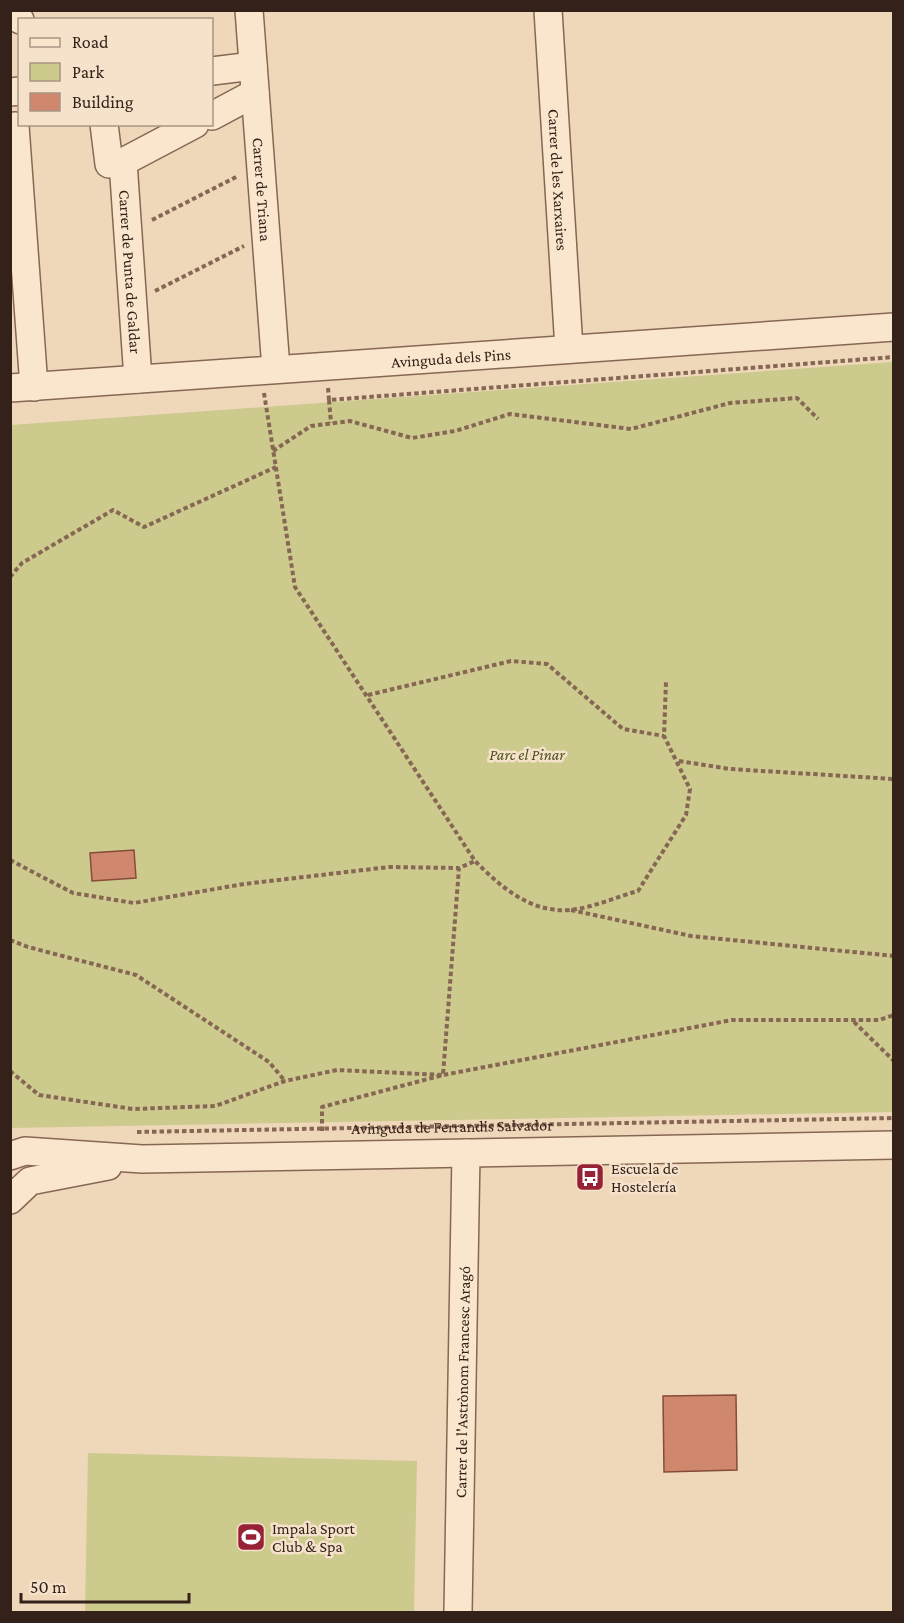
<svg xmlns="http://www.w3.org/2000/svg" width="904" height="1623" viewBox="0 0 904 1623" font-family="'Crimson Pro',serif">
<rect width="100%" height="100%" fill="#efd7ba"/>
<g fill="#cdca8e">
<polygon points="893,362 893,1112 11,1128 11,425"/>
<polygon points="88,1453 417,1461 414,1612 85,1612"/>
</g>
<g fill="#cf876e" stroke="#864b39" stroke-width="1.5">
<polygon points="134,850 136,878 92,881 90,853"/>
<polygon points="736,1395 737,1470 664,1472 663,1396"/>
</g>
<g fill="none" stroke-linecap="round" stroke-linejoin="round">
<g stroke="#866754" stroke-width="30">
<g id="minor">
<path id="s2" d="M 249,10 L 276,369"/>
<path id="s3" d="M 548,10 L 569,349"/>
<polyline points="10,13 20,20"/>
<polyline points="212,71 253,66"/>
<polyline points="10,92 20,91"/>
<polyline points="212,116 255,93"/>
<polyline points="104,124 109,164 123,162 195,124"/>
<polyline points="15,126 34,387"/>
<path id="s4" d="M 123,162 L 138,379"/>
<path id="s5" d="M 10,388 L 894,327"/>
<polyline points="10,1156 25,1151 142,1159 894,1145"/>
<polyline points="10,1200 30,1181 108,1166"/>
<path id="s6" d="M 458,1612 L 466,1153"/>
</g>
</g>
<g stroke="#866754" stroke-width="4" stroke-dasharray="4.5 3" stroke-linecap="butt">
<polyline points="152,220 238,176"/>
<polyline points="155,291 244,246"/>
<polyline points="328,388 329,400 894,357"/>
<path d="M 264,393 L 295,587 L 475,861 C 501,887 530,913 570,910 C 592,908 616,897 638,891 L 686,815 L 690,789 L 664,736 L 666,682"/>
<polyline points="329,400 331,423"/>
<polyline points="273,451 311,426 350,421 412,438 455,431 510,414 631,429 730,403 797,398 818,419"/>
<polyline points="10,577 22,563 113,510 144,527 276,467"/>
<polyline points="368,695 511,661 547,664 623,729 664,736"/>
<polyline points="679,761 730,769 894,779"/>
<polyline points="10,860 73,893 134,903 244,884 389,867 459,868"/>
<polyline points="571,910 691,936 894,956"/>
<polyline points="10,940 28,947 136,975 269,1062 285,1081"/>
<polyline points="854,1022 894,1061"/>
<polyline points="10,1071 39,1095 133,1109 215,1106 285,1081 337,1070 443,1075 459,868 475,861"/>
<polyline points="322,1131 322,1107 443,1075 732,1020 879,1020 894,1015"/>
<path id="s1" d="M 137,1132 L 894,1118"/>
</g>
<use href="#minor" stroke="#fae5cd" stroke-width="27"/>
</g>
<defs>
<g id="bus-square" transform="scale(1.5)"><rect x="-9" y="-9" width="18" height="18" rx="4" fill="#972236" stroke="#f6e2ca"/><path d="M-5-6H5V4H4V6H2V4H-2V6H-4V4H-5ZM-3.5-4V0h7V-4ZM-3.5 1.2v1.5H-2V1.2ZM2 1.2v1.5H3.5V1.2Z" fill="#fff"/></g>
<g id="stadium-square" transform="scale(1.5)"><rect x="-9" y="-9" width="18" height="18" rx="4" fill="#972236" stroke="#f6e2ca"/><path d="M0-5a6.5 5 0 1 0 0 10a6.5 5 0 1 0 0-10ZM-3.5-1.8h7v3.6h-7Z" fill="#fff"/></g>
</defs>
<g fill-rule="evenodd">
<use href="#bus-square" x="590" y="1177"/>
<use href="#stadium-square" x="251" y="1537"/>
</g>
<g text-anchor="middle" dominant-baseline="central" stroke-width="5" stroke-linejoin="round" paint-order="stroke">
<g font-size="16" fill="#34221a" stroke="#f6e2ca">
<text stroke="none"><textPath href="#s3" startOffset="170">Carrer de les Xarxaires</textPath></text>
<text stroke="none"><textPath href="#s2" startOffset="180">Carrer de Triana</textPath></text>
<text stroke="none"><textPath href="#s4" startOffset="110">Carrer de Punta de Galdar</textPath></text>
<text stroke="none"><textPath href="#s5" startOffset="442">Avinguda dels Pins</textPath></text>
<text stroke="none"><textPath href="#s1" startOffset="315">Avinguda de Ferrandis Salvador</textPath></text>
<text stroke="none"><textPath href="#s6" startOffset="230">Carrer de l'Astrònom Francesc Aragó</textPath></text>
</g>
<g font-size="16" font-style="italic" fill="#4d521f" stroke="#f6e2ca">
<text x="527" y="754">Parc el Pinar</text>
</g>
<g font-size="16" fill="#34221a" stroke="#f6e2ca" text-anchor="start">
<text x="611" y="1168">Escuela de<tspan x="611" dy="18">Hostelería</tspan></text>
<text x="272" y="1528">Impala Sport<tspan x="272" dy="18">Club &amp; Spa</tspan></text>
</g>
</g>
<rect width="904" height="1623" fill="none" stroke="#34221a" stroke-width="24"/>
<rect x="18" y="18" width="195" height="108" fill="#f6e2ca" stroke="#a89584" stroke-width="1.5"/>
<rect x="30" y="38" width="30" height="9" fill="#fae5cd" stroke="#a89584" stroke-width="1.5"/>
<text x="72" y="48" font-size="18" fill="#34221a">Road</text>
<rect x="30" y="63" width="30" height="18" fill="#cdca8e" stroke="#a89584" stroke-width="1.5"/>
<text x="72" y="78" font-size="18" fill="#34221a">Park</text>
<rect x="30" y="93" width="30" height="18" fill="#cf876e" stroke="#a89584" stroke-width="1.5"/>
<text x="72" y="108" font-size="18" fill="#34221a">Building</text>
<path d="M21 1593v9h168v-9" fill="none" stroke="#34221a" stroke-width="3"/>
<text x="30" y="1593" font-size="18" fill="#34221a" stroke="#f6e2ca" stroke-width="4.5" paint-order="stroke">50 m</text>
</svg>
